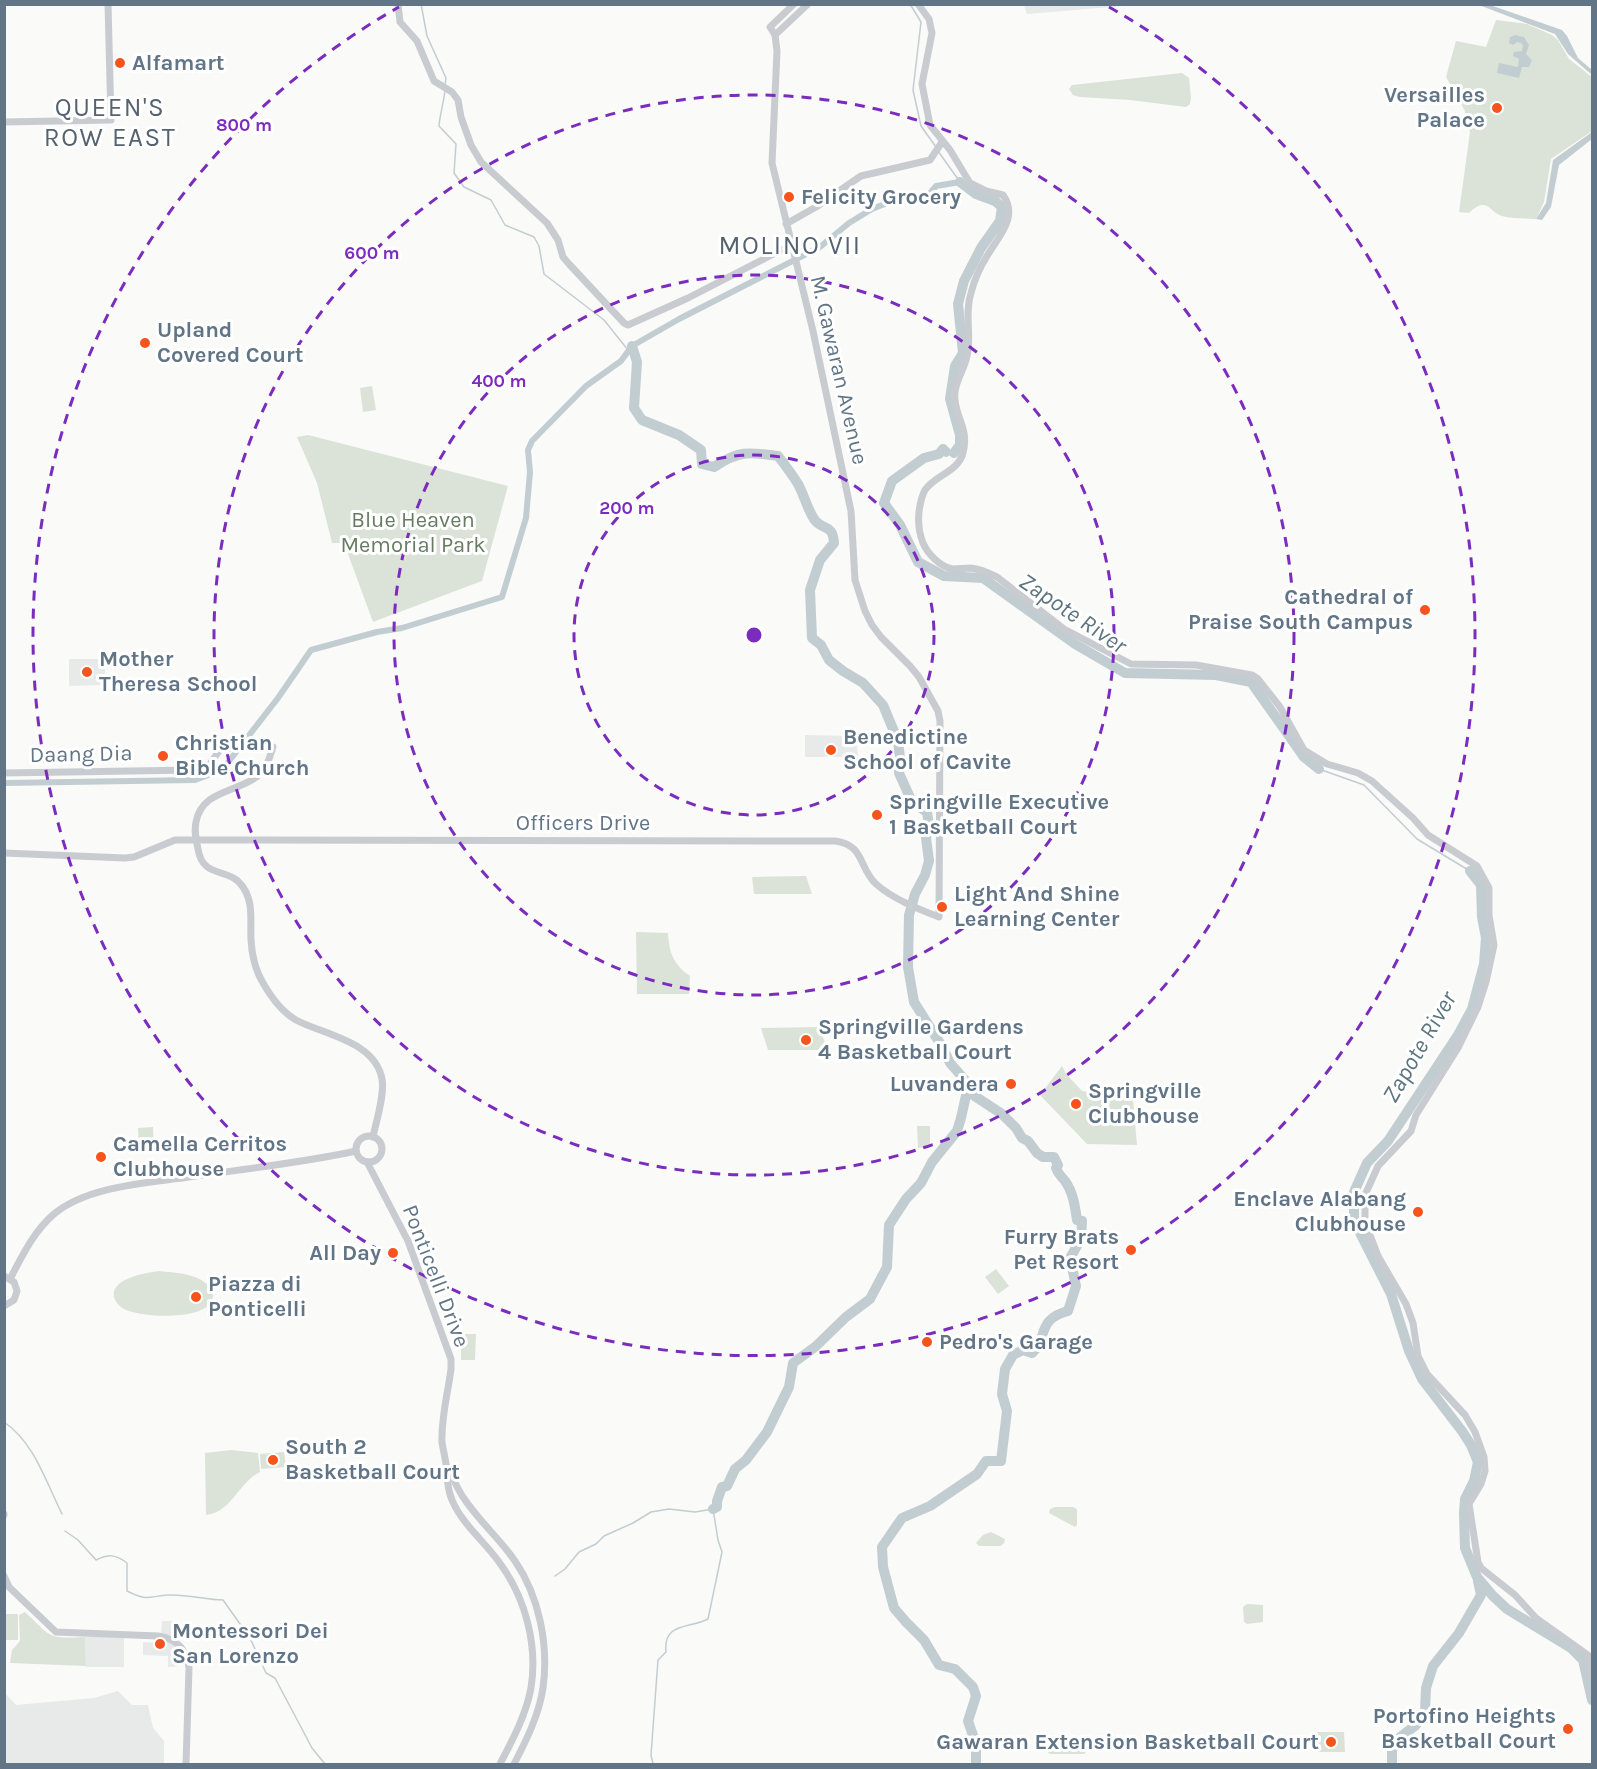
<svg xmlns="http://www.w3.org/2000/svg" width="1597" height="1769" viewBox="0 0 1597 1769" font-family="Karla,sans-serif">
<rect width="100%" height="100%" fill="#fafaf8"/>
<g fill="#e8e9e9">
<polygon points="1024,5 1135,5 1027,14"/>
<polygon points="69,659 105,659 105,685 69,686"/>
<polygon points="805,735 856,736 858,757 805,757"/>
<polygon points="162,1621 174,1621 180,1666 168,1667 168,1656 143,1655 143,1642 160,1643"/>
<polygon points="85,1637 124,1637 124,1667 86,1667"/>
<polygon points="118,1691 132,1705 148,1705 153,1728 164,1741 164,1764 5,1764 5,1693 16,1705 94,1698"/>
</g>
<g fill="#dbe3d8">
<path d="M 1496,20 L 1527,24 L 1552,35 L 1558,40 L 1569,59 L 1592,77 L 1592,131 L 1551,159 L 1544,202 L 1536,219 C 1525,218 1512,219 1502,216 C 1489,212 1487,195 1469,213 L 1459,212 L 1470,132 L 1465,121 L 1465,111 L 1446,77 L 1456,41 L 1486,47 Z"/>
<polygon points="1182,73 1189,78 1191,98 1190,104 1186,107 1130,100 1080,97 1073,95 1069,89 1072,85"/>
<polygon points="372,386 376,410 363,412 360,388"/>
<polygon points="308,435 508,486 482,581 373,622 344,543 332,543 317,483 297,437"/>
<polygon points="806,876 812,894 754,894 752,877"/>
<path d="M 636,932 L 668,933 C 669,952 673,964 690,976 L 689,994 L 637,994 Z"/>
<polygon points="819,1027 828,1050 768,1050 761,1028"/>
<polygon points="1062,1066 1066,1074 1082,1091 1133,1099 1137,1145 1087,1144 1040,1095"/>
<polygon points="917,1126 930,1126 930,1147 918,1148"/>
<polygon points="153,1127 154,1150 139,1151 138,1128"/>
<polygon points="996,1269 1009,1286 998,1294 985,1277"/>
<path d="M 158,1271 C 177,1273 203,1273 213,1292 C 213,1295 213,1298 212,1301 C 202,1321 139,1318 122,1308 C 119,1306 115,1301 114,1297 C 110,1278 147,1273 158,1271 Z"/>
<polygon points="461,1334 476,1334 475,1360 461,1360"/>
<path d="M 231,1450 L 258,1453 L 260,1472 C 239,1482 231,1513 206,1515 L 205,1453 Z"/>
<polygon points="284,1452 286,1467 261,1469 260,1454"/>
<polygon points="1055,1507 1073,1507 1077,1509 1077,1525 1075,1527 1049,1513 1050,1509"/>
<polygon points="991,1532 1005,1539 1004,1543 1001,1546 979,1546 976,1543 983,1535"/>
<polygon points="1247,1604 1263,1605 1263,1622 1247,1624 1244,1622 1243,1607"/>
<path d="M 25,1612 C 52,1637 46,1639 85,1637 L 86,1666 L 10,1663 L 12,1650 L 20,1641 L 19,1615 Z"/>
<rect x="5" y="1614" width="13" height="26"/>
<polygon points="1317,1732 1344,1732 1345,1752 1317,1752"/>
<polygon points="1084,1739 1087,1741 1087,1751 1084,1754 1050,1754 1046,1751 1048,1742"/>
</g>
<g fill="#c2cdd2">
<polygon points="1479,5 1490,5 1562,30 1567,36 1578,58 1592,70 1592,75 1568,54 1555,34"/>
<polygon points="1515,35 1524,37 1529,45 1526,54 1532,60 1529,67 1522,67 1519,78 1497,73 1499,63 1518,67 1519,59 1513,56 1514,52 1522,51 1523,46 1521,43 1517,42 1513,45 1509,43 1510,37"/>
<polygon points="1592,132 1592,139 1559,165 1551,207 1542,220 1536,219 1546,203 1553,160"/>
</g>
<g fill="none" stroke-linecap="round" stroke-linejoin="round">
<g stroke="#c2cdd2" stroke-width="1.5">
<polyline points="421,4 427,36 446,78 445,85"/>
<polyline points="910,4 921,22 913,90 921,126 936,147"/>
<path d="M 445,90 C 444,102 440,113 439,126 L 456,144 L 454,173 L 464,187 L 491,200 L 505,225 L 534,237 L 539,246 L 544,274 L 604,320 L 628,350"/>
<polyline points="938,151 960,182"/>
<polyline points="1319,769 1364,785 1417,839 1470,871"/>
<path d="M 4,1422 C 34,1442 46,1482 62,1514"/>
<path d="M 65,1531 L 78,1540 L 96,1560 C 109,1554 115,1554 127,1563 L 127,1591 C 149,1602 148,1596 169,1595 C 187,1594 206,1600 223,1600 L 250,1638 L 266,1673 L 275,1678 L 312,1748 L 325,1764"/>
<path d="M 555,1576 L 565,1569 L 579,1552 L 596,1544 L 604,1536 L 633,1523 L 651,1512 L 669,1509 L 695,1512 L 713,1509 L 718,1540 L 722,1552 L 708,1619 C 689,1629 663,1622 666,1652 L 658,1660 L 651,1755 L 653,1764"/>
</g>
<polyline stroke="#c2cdd2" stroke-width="6" points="4,783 195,780 222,770 278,698 311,650 377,632 402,628 502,597 526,518 530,472 528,450 532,441 586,386 621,361 632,346 679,319 820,247 849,223 872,209 895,200 927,197 936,186 960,182"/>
<g stroke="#c2cdd2" stroke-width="10">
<path d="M 632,346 L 637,362 L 634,408 L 642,420 L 679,435 L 701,450 L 702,464 L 714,467 C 739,450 749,452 778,456 C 785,465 792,474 798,484 C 804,495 807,508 814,519 C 822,531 833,523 834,543 L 820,560 L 810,590 L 812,638 L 821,645 L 829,660 L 843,671 L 863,683 L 883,705 L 898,741 L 900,758 L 899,773 L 912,802 L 927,812 L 929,825 L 926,838 L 929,861 L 925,875 L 915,894 L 909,915 L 908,967 L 914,1002 L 943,1048 L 950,1063 L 965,1080 L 967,1091 L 961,1118 L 957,1131 L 932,1162 L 921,1183 L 906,1199 L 889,1225 L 887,1267 L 870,1299 L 846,1317 L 815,1347 L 793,1363 L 789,1387 L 767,1432 L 746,1460 L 735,1469 L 727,1486 L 722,1487 L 717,1501 L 717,1507 L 713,1509"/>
<polyline points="946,452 943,449 939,454 924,458 892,481 884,503 900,525 918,562 944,576 983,578 1075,644 1125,673 1216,675 1251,682 1304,757 1319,769"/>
<polyline points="954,453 960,445 960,435 950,399 955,366 963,353 958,304 964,281 981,248 1000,221 1002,207 995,201 976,194 960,182"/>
<polyline points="1470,871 1481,885 1482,917 1486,938 1484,964 1472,1009 1458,1035 1388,1141 1367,1163 1354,1192 1354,1221 1391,1294 1409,1351 1422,1379 1462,1431 1471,1445 1478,1462 1474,1481 1465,1499 1464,1513 1465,1548 1477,1577 1493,1596 1507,1609 1571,1648 1583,1660 1592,1700"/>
<path d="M 967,1091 L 1002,1114 L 1016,1128 L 1022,1138 L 1028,1141 L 1037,1153 L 1043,1157 L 1054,1157 L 1058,1165 L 1056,1168 C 1058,1174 1061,1176 1065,1181 C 1073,1192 1075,1206 1077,1220 L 1082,1221 L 1081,1239 L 1070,1258 L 1076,1286 L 1068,1311 C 1036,1319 1048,1340 1032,1353 L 1023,1350 L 1013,1355 L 1005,1369 L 1002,1394 L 1007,1411 L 1001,1461 L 986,1461 L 977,1474 L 930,1506 L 902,1518 L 882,1547 L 883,1567 L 894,1608 L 906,1622 L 924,1640 L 939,1665 L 955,1669 L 973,1687 L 976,1696 L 968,1721 L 976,1744 L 976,1764"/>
<polyline points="1392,1764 1392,1750 1398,1739 1416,1725 1425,1712 1426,1688 1433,1666 1459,1633 1481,1595 1478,1581"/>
</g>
<g stroke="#c8ccd0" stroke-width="7">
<polyline points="398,4 400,22 417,41 434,81 452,92 458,100 461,117 471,145 481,162 547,223 558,240 563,257 569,264 624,323 628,325 688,298 791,245"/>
<path d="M 918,4 L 929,19 L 932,33 L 922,84 L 930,125 L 950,150 L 970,183 L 986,191 L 1003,195 C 1019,217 998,237 987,256 C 980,267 974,281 971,293 C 964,314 972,336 967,356 C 964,371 953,384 955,400 C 957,420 969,430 963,453 C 958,472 935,475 925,490 C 921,497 920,504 919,512 C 918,522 919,533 923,543 C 928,554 940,567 953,569 C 959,569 965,568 971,568 C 981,569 989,573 997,577 L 1064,629 L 1131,664 L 1196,665 L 1252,675 L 1258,679 L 1280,707 L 1304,750 L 1327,764 L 1358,773 L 1372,781 L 1413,818 L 1428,835 L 1477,866 L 1489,888 L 1489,915 L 1494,945 L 1486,982 L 1478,1007 L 1458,1048 L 1416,1115 L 1411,1131 L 1378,1166 L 1365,1195 L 1365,1222 L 1378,1256 L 1406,1304 L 1413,1323 L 1418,1356 L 1427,1374 L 1465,1415 L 1475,1432 L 1484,1457 L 1485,1471 L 1481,1484 L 1469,1504 L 1478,1562 L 1481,1568 L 1515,1595 L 1536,1618 L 1588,1655 L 1592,1675"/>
<polyline points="775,35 808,4"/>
<polyline points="4,122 111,120 108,4"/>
<polyline points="786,224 816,207 861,176 930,160 942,142"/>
<path d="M 4,773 L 195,770 L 210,764 L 221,748 L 273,747 C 270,756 268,765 262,772 C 242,793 202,788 196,822 C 194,831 196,840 198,849 C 203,880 229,866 243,887 C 254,903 250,922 251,940 C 252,956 255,970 263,983 C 271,997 282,1012 296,1020 C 324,1035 375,1041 382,1079 C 385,1094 376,1122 373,1137"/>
<path d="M 4,853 L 125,858 L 134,857 L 175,840 L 835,841 C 865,845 858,867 876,884 C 893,899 918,909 939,917 L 940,721 L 938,711 L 919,677 L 910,666 L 881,637 L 872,625 L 865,611 L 855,580 L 851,511 L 813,331 L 772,163 L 777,51 L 775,35 L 770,27 L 794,4"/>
<circle cx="369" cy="1149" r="13"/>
<path d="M 367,1162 L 408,1241 L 451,1359 L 451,1369 C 448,1393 441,1417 442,1442 C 443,1449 445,1457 446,1464 C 447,1477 447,1489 452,1500 C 462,1524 485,1542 499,1562 C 525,1597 538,1644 531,1688 C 526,1715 512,1741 500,1764"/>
<polyline points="4,1276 14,1282 17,1291 14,1300 4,1306"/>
<path d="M 10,1279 C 22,1256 34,1231 54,1214 C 87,1186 147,1183 189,1177 C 244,1169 301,1163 356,1151"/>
<path d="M 448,1468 C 453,1478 457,1488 463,1497 C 478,1520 499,1538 515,1561 C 539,1596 549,1645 543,1688 C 539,1715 526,1741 514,1764"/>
<polyline points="4,1514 4,1515"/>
<path d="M 4,1576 L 9,1587 L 56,1632 L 158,1636 C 177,1639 187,1649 189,1668 L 186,1764"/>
</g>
</g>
<g fill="none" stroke="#7b2cbf" stroke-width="3" stroke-dasharray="10 8">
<circle cx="754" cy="635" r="180"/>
<circle cx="754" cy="635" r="360"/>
<circle cx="754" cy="635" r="540"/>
<path d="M1109 7A721 721 0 1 1 399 7"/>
</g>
<g fill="#f6541c" stroke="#fff" stroke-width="2">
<circle cx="120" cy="63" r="6"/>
<circle cx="1497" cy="108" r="6"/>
<circle cx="789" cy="197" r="6"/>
<circle cx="145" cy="343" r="6"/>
<circle cx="1425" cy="610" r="6"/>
<circle cx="87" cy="672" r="6"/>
<circle cx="831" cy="750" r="6"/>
<circle cx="163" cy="756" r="6"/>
<circle cx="877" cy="815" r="6"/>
<circle cx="942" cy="907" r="6"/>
<circle cx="806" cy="1040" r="6"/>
<circle cx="1011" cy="1084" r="6"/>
<circle cx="1076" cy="1104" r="6"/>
<circle cx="101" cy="1157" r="6"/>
<circle cx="1418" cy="1212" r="6"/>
<circle cx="1131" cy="1250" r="6"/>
<circle cx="393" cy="1253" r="6"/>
<circle cx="196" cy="1297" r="6"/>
<circle cx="927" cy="1342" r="6"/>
<circle cx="273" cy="1460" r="6"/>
<circle cx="160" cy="1644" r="6"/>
<circle cx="1568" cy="1729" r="6"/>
<circle cx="1331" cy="1742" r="6"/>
</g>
<g text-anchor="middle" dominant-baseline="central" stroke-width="6" stroke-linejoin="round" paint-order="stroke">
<g font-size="22" font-weight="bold" fill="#627586" stroke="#fff" text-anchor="start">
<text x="132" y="63">Alfamart</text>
<text x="1485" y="95" text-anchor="end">Versailles<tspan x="1485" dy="25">Palace</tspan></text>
<text x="801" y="197">Felicity Grocery</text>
<text x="157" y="330">Upland<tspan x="157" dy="25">Covered Court</tspan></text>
<text x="1413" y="597" text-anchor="end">Cathedral of<tspan x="1413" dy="25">Praise South Campus</tspan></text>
<text x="99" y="659">Mother<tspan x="99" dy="25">Theresa School</tspan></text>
<text x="843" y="737">Benedictine<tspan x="843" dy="25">School of Cavite</tspan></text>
<text x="175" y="743">Christian<tspan x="175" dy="25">Bible Church</tspan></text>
<text x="889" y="802">Springville Executive<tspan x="889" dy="25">1 Basketball Court</tspan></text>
<text x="954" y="894">Light And Shine<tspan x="954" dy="25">Learning Center</tspan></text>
<text x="818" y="1027">Springville Gardens<tspan x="818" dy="25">4 Basketball Court</tspan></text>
<text x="999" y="1084" text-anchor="end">Luvandera</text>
<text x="1088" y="1091">Springville<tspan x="1088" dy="25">Clubhouse</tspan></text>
<text x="113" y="1144">Camella Cerritos<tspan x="113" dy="25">Clubhouse</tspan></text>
<text x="1406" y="1199" text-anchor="end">Enclave Alabang<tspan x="1406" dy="25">Clubhouse</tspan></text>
<text x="1119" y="1237" text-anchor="end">Furry Brats<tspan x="1119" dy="25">Pet Resort</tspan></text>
<text x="381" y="1253" text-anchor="end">All Day</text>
<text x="208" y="1284">Piazza di<tspan x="208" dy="25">Ponticelli</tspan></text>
<text x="939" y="1342">Pedro's Garage</text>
<text x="285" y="1447">South 2<tspan x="285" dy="25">Basketball Court</tspan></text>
<text x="172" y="1631">Montessori Dei<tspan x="172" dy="25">San Lorenzo</tspan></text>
<text x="1556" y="1716" text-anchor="end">Portofino Heights<tspan x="1556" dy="25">Basketball Court</tspan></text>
<text x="1319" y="1742" text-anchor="end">Gawaran Extension Basketball Court</text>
</g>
<g font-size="22" fill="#627586" stroke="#fff">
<text transform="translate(839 370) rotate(77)">M. Gawaran Avenue</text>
<text transform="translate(81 754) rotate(-1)">Daang Dia</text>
<text x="583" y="823">Officers Drive</text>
<text transform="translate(436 1276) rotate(69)">Ponticelli Drive</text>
</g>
<g font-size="22" fill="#667c61" stroke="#fff">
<text x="413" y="520">Blue Heaven<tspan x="413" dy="25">Memorial Park</tspan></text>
</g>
<g font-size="24" font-style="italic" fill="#5d757f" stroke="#fff">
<text transform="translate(1073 613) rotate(34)">Zapote River</text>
<text transform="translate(1419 1047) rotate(-60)">Zapote River</text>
</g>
<g font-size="26" letter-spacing="1.5" fill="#556370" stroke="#fff">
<text x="110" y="107">QUEEN'S<tspan x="110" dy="30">ROW EAST</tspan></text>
<text x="790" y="245">MOLINO VII</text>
</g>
</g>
<circle cx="754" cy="635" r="9" fill="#7b2cbf" stroke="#fff" stroke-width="3"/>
<g font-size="18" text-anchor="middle" font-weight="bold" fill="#7b2cbf" stroke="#fff" stroke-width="6" stroke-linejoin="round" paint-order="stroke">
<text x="244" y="131">800 m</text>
<text x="372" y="259">600 m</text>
<text x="499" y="387">400 m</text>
<text x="627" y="514">200 m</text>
</g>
<rect width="1597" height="1769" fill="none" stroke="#627586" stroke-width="12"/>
</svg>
